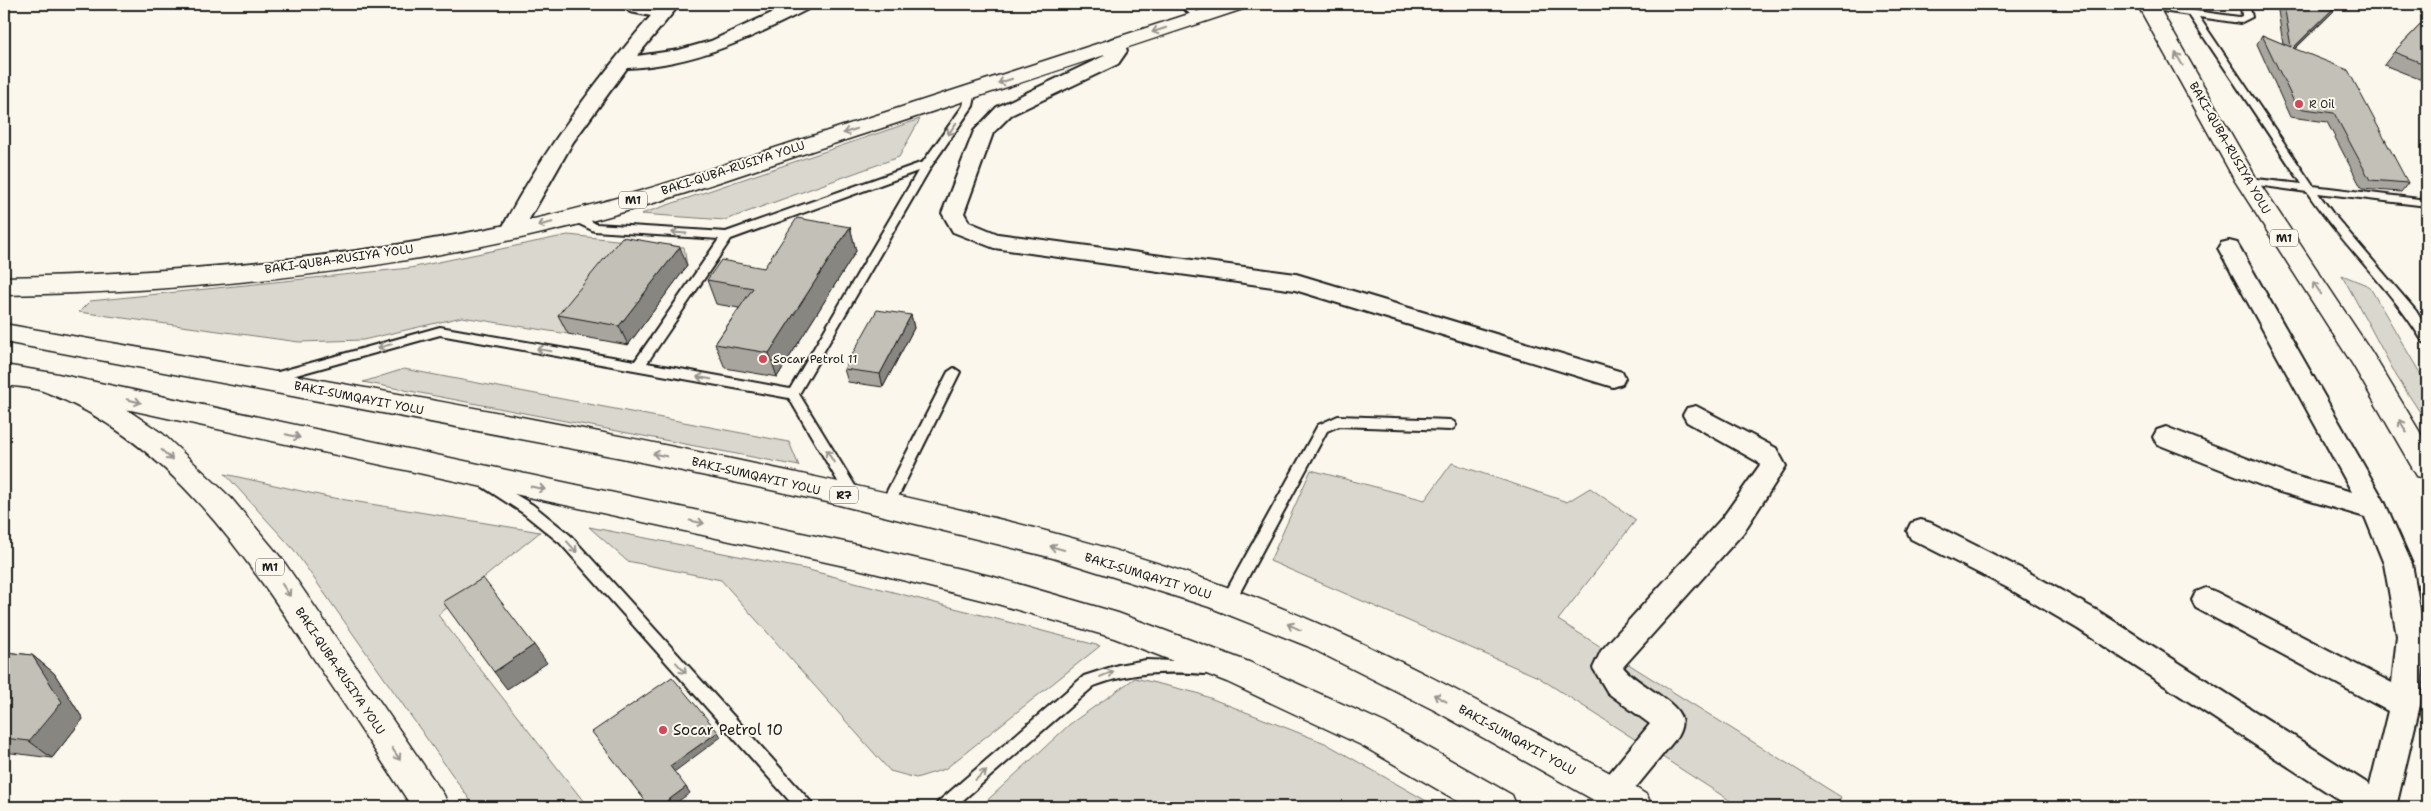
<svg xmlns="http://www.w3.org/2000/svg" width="2431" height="811" viewBox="0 0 2431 811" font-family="'Shantell Sans',sans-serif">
<rect width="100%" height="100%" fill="#fbf7ec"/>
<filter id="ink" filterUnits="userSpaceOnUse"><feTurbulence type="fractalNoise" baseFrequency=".02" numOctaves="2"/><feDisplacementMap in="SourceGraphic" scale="10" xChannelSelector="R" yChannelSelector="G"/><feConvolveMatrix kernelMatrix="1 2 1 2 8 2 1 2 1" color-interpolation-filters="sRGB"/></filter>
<g filter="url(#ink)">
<g fill="#dad7ce" stroke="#7b7a75">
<polygon points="920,119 899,157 725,220 641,214"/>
<polygon points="568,235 684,247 687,266 630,256 568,334 462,317 363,340 299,342 79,312 90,301 410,268"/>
<polygon points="2342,275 2369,286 2427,385 2427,423 2397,377"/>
<polygon points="404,369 789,442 799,466 363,382"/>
<polygon points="1452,463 1567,502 1590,488 1636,520 1558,620 1841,797 1836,807 1740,807 1538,677 1270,561 1311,470 1425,500"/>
<polygon points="225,474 328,497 540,532 438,615 588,807 475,807 294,550"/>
<polygon points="589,527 805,569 1100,646 945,769 916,778 890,771 721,580 627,561"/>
<polygon points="1135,678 1197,693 1325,743 1437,807 980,807 1070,724"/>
</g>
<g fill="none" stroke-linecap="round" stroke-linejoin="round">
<g stroke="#1c1c1c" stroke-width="4">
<g id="lane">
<polygon points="625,4 634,4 633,6 636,8 662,12 667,15 662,18 630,12 623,6"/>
<polygon points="1178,4 1187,4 1204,17 1202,19 1196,19"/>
<path d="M 2145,4 L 2239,17 L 2242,16 L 2241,4 L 2249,4 L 2252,17 L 2240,23 L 2199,17 L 2313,186 L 2427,200 L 2427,206 L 2318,193 L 2333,214 L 2416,311 L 2427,329 L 2427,343 L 2423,342 C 2390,287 2342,245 2307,192 L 2243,183 L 2243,179 L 2247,178 L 2302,184 L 2189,15 L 2148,9 L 2145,8 Z"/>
<path d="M 971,89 L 976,92 L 973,106 L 932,165 L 799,394 L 860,494 L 862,498 L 860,502 L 850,502 L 789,398 L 440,335 L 271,382 L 265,378 L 271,374 L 440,327 L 635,361 L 719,239 L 594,231 L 571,220 L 570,217 L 571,214 L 579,214 L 596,224 L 726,232 L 923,162 L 963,106 L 966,92 ZM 918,171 L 790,389 L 647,363 L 731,239 Z"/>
<polygon points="954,368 960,372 894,505 892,509 882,509 880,505 948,372"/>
<polygon points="1338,416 1450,420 1454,422 1456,425 1454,428 1450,430 1339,426 1327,431 1233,605 1228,607 1223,605 1221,601 1223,597 1318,425"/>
<polygon points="488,478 533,505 570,535 811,802 813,807 795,807 560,543 523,513 483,487 481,483 483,479"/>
<path d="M 1146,660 L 1204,662 L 1209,663 L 1211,668 L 1209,673 L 1204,674 C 1166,671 1131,672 1094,686 L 955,807 L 936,807 L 938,802 L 1084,676 L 1118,665 Z"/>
</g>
</g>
<g stroke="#1c1c1c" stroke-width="4">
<g id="street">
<path d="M 661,4 L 680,4 L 637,56 L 679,50 L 711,41 L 791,4 L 813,4 L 810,8 C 752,38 694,65 627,68 L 573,142 L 519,237 L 511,239 L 503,237 L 500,232 C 544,148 600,75 661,4 Z"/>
<polygon points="1116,38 1123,40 1127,51 1118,64 1011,115 993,133 964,213 969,222 998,234 1296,274 1622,372 1625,378 1622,384 1613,387 1295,290 994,248 953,232 942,213 974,131 997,107 1104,56 1107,51 1107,44 1109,40"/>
<polygon points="2229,241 2237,243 2240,248 2384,501 2412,564 2425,636 2420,705 2396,807 2350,807 2078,629 2008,588 1911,539 1907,531 1911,523 1921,520 1931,523 2028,572 2098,611 2370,785 2388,711 2196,608 2192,600 2196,592 2206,588 2216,592 2392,683 2397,636 2384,564 2365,517 2273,490 2157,444 2153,437 2157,430 2166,427 2287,474 2352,492 2218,248 2221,243"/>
<path d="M 1696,406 L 1776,448 L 1786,466 L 1743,533 L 1623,667 C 1636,684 1676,700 1681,718 C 1683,725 1680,731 1677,737 L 1624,802 L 1613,807 L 1602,802 L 1597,792 L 1602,782 L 1650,724 L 1608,693 L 1593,668 L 1601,651 L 1723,517 L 1760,465 L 1758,462 L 1687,422 L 1683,415 L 1687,408 Z"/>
</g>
</g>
<g stroke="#1c1c1c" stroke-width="3">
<g id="highway">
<path d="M 1220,4 L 1249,4 L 1246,8 C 1108,54 969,100 830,145 C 736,176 643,210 547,232 C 369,274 186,292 4,295 L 4,277 C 186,273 369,257 547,216 C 635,196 721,165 806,138 C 944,93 1082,49 1220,4 Z"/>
<polygon points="2137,4 2157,4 2258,181 2371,351 2427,444 2427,479 2417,476 2353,365 2235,181"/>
<path d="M 4,324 C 264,370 525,414 783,470 C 935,503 1089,536 1235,590 C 1372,640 1497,712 1625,781 L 1647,795 L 1652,807 L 1606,807 L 1434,710 L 1307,646 L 1209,607 L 1053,558 L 827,502 L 622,458 L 4,342 Z"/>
<path d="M 4,365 L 53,373 L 858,545 L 994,577 L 1118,613 L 1249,662 L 1385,723 L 1512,795 L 1517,807 L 1468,807 L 1361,745 L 1227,682 L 1114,638 L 994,603 L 858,569 L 126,409 L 163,434 L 231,498 L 282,559 L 444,795 L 449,807 L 412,807 C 380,758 347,708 314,659 C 246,556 168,440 48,393 C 35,387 18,387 4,385 Z"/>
</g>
</g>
<use href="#lane" fill="#fbf7ec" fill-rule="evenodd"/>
<use href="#street" fill="#fbf7ec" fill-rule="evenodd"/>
<use href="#highway" fill="#fbf7ec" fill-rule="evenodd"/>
</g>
<g fill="#a8a59e" stroke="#1c1c1c">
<polygon points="2277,4 2341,4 2295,49 2408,183 2401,192 2362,189 2327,122 2290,117 2257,44 2262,35 2283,44"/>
<polygon points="2427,18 2427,82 2384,65 2394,52"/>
<polygon points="850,227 856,251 777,377 725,368 715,344 739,308 716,304 707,280 764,268"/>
<polygon points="687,266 628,345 568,334 558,315"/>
<polygon points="911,315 914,328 883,387 848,382 844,369"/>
<polygon points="4,652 32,655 54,673 83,719 52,758 4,752"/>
</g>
<g fill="#888681" stroke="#1c1c1c">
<polygon points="2338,4 2341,4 2286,57 2293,48"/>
<polygon points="850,227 856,251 777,377 769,353"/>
<polygon points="680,247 687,266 628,345 619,326"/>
<polygon points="911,315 914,328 883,387 880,374"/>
<polygon points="534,645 547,663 507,689 494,672"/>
<polygon points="32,655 54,673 83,719 52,758 29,741"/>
<polygon points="718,732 721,737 674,772 670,766"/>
<polygon points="686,787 690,793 670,807 659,807"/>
</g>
<g fill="#c3c0b8" stroke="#1c1c1c">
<polygon points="2284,4 2338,4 2293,48 2348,70 2408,183 2370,180 2334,113 2297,108 2262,35 2291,47"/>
<polygon points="2427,18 2427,65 2394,52"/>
<polygon points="797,218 850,227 769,353 715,344 753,288 707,280 721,260 764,268"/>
<polygon points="622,237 680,247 619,326 558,315"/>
<polygon points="877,310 911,315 880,374 844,369"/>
<polygon points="483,578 534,645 494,672 443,602"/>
<polygon points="4,652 32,655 62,702 29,741 4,738"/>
<polygon points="672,677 718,732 670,766 686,787 659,807 650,807 592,732"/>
</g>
<defs><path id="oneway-shaft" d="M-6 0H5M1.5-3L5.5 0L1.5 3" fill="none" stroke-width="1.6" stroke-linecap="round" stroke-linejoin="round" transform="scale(1.25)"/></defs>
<g stroke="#97948e">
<use href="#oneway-shaft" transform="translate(1159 30) rotate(162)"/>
<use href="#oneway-shaft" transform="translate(2179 59) rotate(-120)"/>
<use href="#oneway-shaft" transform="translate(1005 81) rotate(162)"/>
<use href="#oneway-shaft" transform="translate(952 129) rotate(125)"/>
<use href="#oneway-shaft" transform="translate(850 131) rotate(162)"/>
<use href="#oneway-shaft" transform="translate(545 224) rotate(167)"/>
<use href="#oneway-shaft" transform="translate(679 233) rotate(-176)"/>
<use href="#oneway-shaft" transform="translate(2317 288) rotate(-123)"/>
<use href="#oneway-shaft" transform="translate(385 346) rotate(165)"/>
<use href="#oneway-shaft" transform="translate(544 350) rotate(-170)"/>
<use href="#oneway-shaft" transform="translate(704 378) rotate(-170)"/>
<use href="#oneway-shaft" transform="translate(134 401) rotate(13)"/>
<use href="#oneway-shaft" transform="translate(2403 426) rotate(-121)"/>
<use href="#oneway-shaft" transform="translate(293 436) rotate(13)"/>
<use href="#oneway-shaft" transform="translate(167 455) rotate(43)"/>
<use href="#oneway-shaft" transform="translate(660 455) rotate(-169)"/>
<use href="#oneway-shaft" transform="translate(830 456) rotate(-121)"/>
<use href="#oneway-shaft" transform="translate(538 488) rotate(12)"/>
<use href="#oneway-shaft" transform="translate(697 522) rotate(12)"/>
<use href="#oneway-shaft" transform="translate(572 547) rotate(48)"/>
<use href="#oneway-shaft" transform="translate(1057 548) rotate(-165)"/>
<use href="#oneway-shaft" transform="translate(286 590) rotate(56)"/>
<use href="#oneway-shaft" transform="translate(1294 627) rotate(-155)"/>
<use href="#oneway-shaft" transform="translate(681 668) rotate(48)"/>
<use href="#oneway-shaft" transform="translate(1107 674) rotate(-22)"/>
<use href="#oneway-shaft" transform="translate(1440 698) rotate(-151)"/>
<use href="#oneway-shaft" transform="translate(396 754) rotate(56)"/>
<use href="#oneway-shaft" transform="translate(981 775) rotate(-41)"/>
</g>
</g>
<g fill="#d1495b" stroke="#fbf7ec" stroke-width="2">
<circle cx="2299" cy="104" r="5"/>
<circle cx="763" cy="359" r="5"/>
<circle cx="663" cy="730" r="5"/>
</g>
<g text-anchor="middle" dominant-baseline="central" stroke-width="4" stroke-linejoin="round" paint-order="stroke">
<g font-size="11" fill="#1c1c1c" stroke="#fbf7ec" text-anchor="start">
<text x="2309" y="104">R Oil</text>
</g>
<g fill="#fbf7ec" stroke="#5f5e5a" stroke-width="1">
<rect x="619" y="191.5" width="28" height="17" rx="4"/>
<rect x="2270" y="229.5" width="28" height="17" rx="4"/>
<rect x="830" y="486.5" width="28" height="17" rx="4"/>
<rect x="256" y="558.5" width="28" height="17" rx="4"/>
</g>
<g font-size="11" font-weight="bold" fill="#1c1c1c">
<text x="633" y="200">M1</text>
<text x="2284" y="238">M1</text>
<text x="844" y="495">R7</text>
<text x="270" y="567">M1</text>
</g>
<g font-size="12" fill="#1c1c1c" stroke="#fbf7ec">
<text transform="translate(2230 148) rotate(60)">BAKI-QUBA-RUSIYA YOLU</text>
<text transform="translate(733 168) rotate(-18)">BAKI-QUBA-RUSIYA YOLU</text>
<text transform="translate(339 259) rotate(-8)">BAKI-QUBA-RUSIYA YOLU</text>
<text transform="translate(359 398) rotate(11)">BAKI-SUMQAYIT YOLU</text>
<text transform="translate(756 476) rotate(13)">BAKI-SUMQAYIT YOLU</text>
<text transform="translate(1148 576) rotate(17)">BAKI-SUMQAYIT YOLU</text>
<text transform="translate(340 671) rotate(56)">BAKI-QUBA-RUSIYA YOLU</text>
<text transform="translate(1517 740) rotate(29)">BAKI-SUMQAYIT YOLU</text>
</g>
<g font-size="12" fill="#1c1c1c" stroke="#fbf7ec" text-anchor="start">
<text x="773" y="359">Socar Petrol 11</text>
</g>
<g font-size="15" fill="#1c1c1c" stroke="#fbf7ec" text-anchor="start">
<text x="673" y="730">Socar Petrol 10</text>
</g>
</g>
<rect width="2431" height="811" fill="none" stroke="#fbf7ec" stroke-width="20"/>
<rect x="10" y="10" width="2411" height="791" fill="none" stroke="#1c1c1c" stroke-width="2" filter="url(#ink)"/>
</svg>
